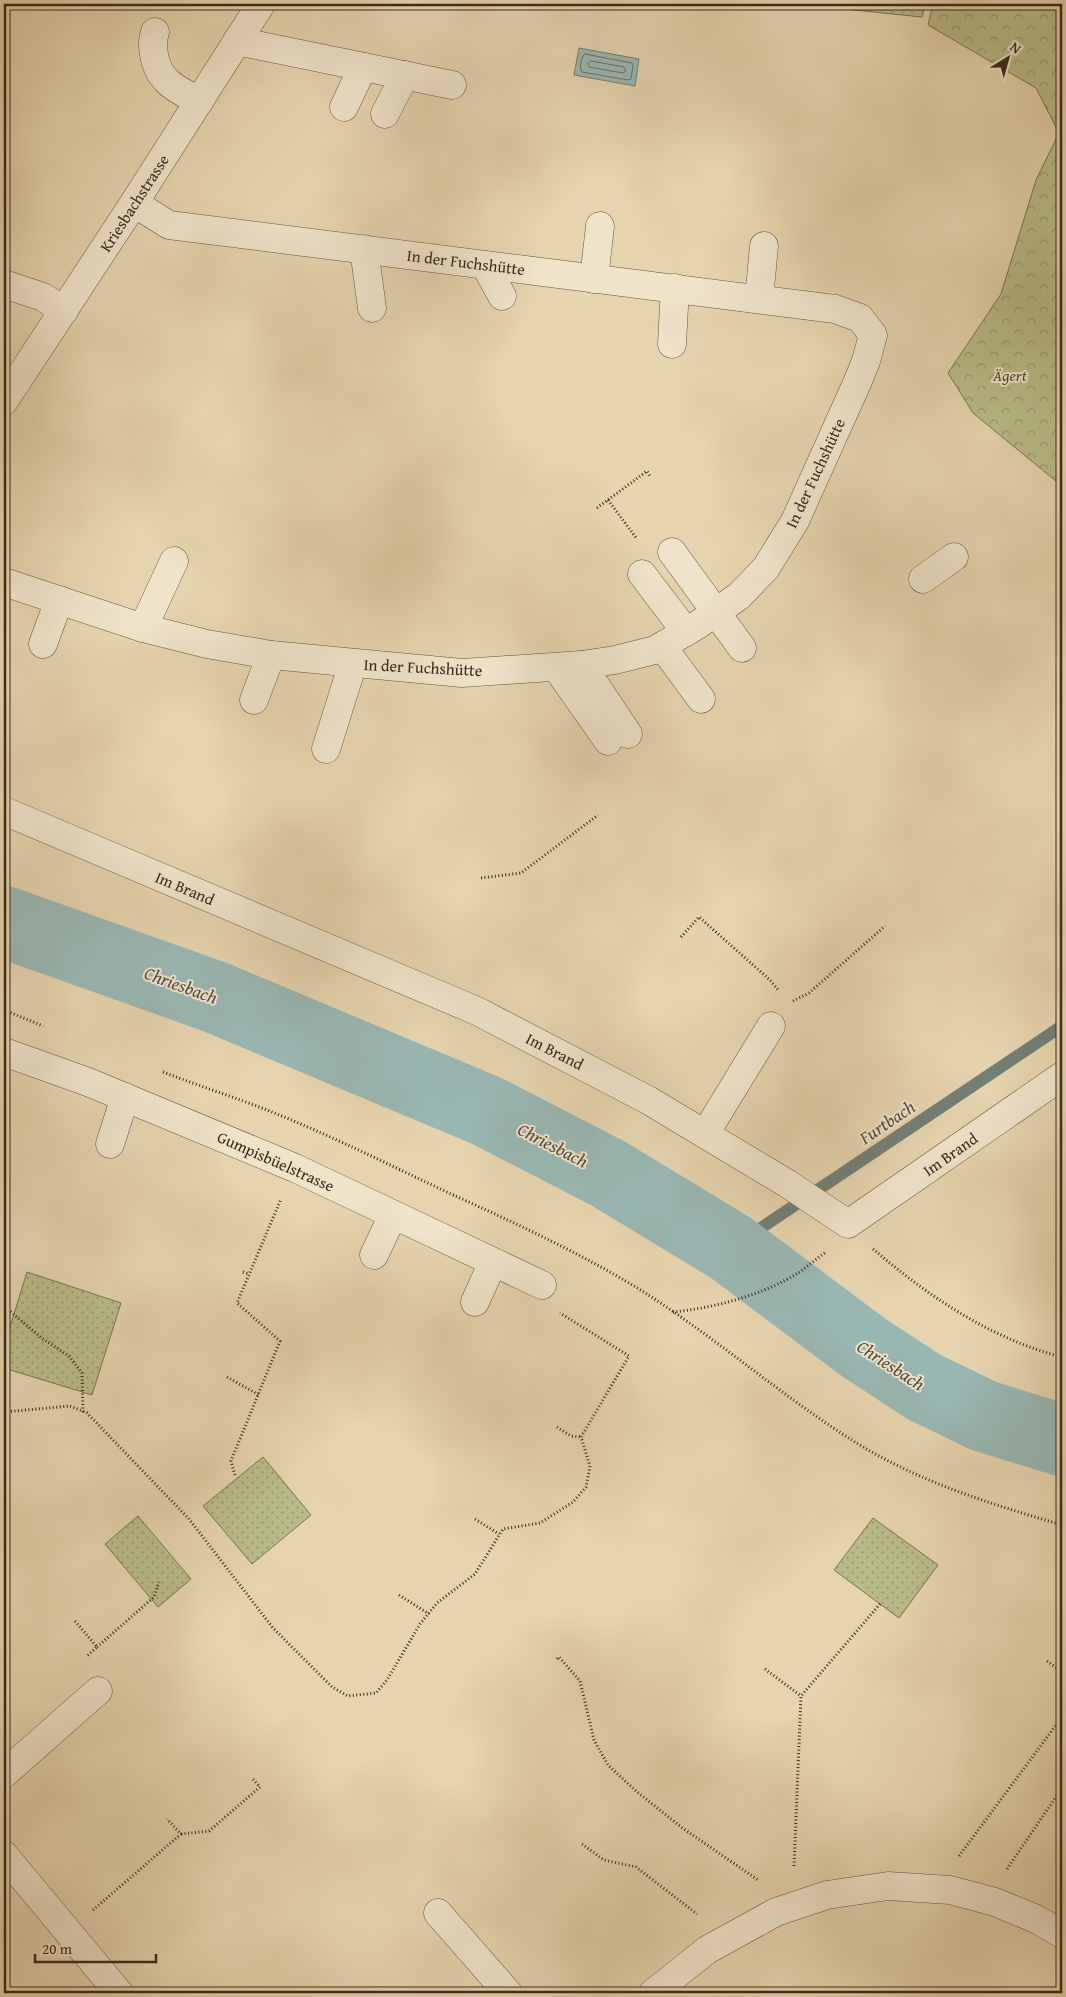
<svg xmlns="http://www.w3.org/2000/svg" width="1066" height="1997" viewBox="0 0 1066 1997" font-family="'Gentium Book Plus',serif">
<defs>
<pattern id="green-dots" width="8" height="8" patternUnits="userSpaceOnUse" patternTransform="scale(1.25)"><rect width="8" height="8" fill="#b9bc88"/><path d="M2 2h.1M6 6h.1" fill="none" stroke="#98996f" stroke-width="1.8" stroke-linecap="round"/></pattern>
<pattern id="forest-crowns" width="20" height="18" patternUnits="userSpaceOnUse" patternTransform="scale(1.25)"><rect width="20" height="18" fill="#b9bc88"/><path d="M2 6a3 3 0 1 1 6 0M12 15a3 3 0 1 1 6 0" fill="none" stroke="#98996f"/></pattern>
</defs>
<rect width="100%" height="100%" fill="#e6d4ae"/>
<filter id="stains"><feTurbulence type="fractalNoise" baseFrequency=".004" numOctaves="4"/><feColorMatrix values="0 0 0 0 .2 0 0 0 0 .09 0 0 0 0 .02 0 0 0 .5 -.17"/></filter>
<radialGradient id="worn" r=".72"><stop offset=".6" stop-color="#630" stop-opacity="0"/><stop offset="1" stop-color="#630" stop-opacity=".3"/></radialGradient>
<g fill="url(#green-dots)" stroke="#7a7452">
<polygon points="795,4 926,4 922,17"/>
<polygon points="27,1272 121,1303 92,1395 4,1368 4,1346"/>
<polygon points="263,1457 311,1515 252,1564 203,1506"/>
<polygon points="138,1516 191,1579 158,1607 105,1544"/>
<polygon points="873,1518 938,1565 899,1618 834,1570"/>
</g>
<polygon fill="url(#forest-crowns)" stroke="#7a7452" points="933,4 1062,4 1062,486 973,413 948,373 1001,294 1036,180 1059,133 1036,88 928,25"/>
<polygon fill="#99b7b3" stroke="#737f77" points="579,48 639,59 635,86 574,75"/>
<g fill="none" stroke-linecap="round" stroke-linejoin="round">
<g stroke="#6a7168" stroke-width="1">
<path d="M 585,54 L 632,63 L 633,65 L 631,79 L 628,80 L 582,72 C 579,68 581,56 585,54 Z"/>
<polygon points="591,61 624,67 626,71 623,73 589,67 588,63"/>
</g>
<polyline stroke="#737f77" stroke-width="12" points="731,1248 1062,1026"/>
<polyline stroke="#99b7b3" stroke-width="72" points="4,922 215,997 487,1111 609,1174 731,1248 863,1347 924,1387 984,1416 1062,1440"/>
<g stroke="#665541" stroke-width="29">
<g id="minor">
<path d="M 155,32 C 150,46 155,69 166,80 C 174,89 189,95 199,102"/>
<polyline points="237,41 452,85"/>
<polyline points="344,107 363,67"/>
<polyline points="385,114 405,75"/>
<polyline points="364,249 372,308"/>
<polyline points="485,265 502,296"/>
<polyline points="594,279 600,226"/>
<polyline points="4,284 43,297 64,311"/>
<polyline points="759,299 764,246"/>
<polyline points="672,344 675,288"/>
<polyline points="4,401 134,203 261,4"/>
<polyline points="672,552 742,648"/>
<polyline points="642,574 686,632"/>
<polyline points="923,579 954,557"/>
<polyline points="4,582 143,628 207,644 271,655 462,673 582,665 615,660 655,650 696,626 739,596 766,568 795,521 857,383 866,361 873,335 860,318 835,309 169,225 134,203"/>
<polyline points="143,628 174,561"/>
<polyline points="43,644 59,600"/>
<polyline points="662,646 701,699"/>
<polyline points="582,665 628,734"/>
<polyline points="556,667 608,741"/>
<polyline points="254,700 271,655"/>
<polyline points="326,749 353,663"/>
<polyline points="4,811 477,1011 648,1100 788,1184 848,1224 1062,1076"/>
<polyline points="4,1052 88,1082 295,1168 542,1285"/>
<polyline points="705,1134 771,1026"/>
<polyline points="110,1144 125,1097"/>
<polyline points="374,1255 393,1215"/>
<polyline points="475,1302 493,1262"/>
<polyline points="4,1774 98,1691"/>
<polyline points="4,1855 119,1993"/>
<polyline points="438,1913 508,1993"/>
<polyline points="653,1993 707,1950 776,1912 827,1895 888,1886 950,1890 995,1902 1036,1919 1062,1934"/>
</g>
</g>
<g stroke="#3b2b1d" stroke-width="3" stroke-dasharray="1 2.5" stroke-linecap="butt">
<polyline points="608,500 637,539"/>
<polyline points="597,508 647,471 650,476"/>
<polyline points="481,878 521,873 598,815"/>
<polyline points="681,937 699,917 770,980 779,991"/>
<polyline points="793,1001 809,993 885,926"/>
<polyline points="4,1010 43,1026"/>
<path d="M 163,1072 C 207,1089 253,1103 296,1122 C 348,1144 398,1169 449,1193 C 513,1222 578,1252 639,1289 C 714,1336 780,1395 855,1442 C 919,1482 991,1504 1062,1525"/>
<path d="M 873,1249 C 928,1296 991,1339 1062,1357"/>
<polyline points="243,1272 249,1274"/>
<polyline points="4,1309 11,1312 43,1339 69,1356 82,1373 83,1412"/>
<path d="M 673,1312 C 714,1308 763,1295 798,1273 C 807,1267 816,1259 826,1252"/>
<polyline points="227,1377 259,1395"/>
<polyline points="4,1412 70,1406 87,1413 189,1519 273,1628 332,1687 348,1696 376,1693 387,1680 420,1624 437,1603 475,1574 503,1529 540,1523 573,1502 586,1487 590,1466 581,1437 629,1356 560,1313"/>
<polyline points="557,1427 571,1436 581,1437"/>
<polyline points="235,1475 231,1461 280,1341 237,1303 281,1199"/>
<polyline points="475,1519 499,1534"/>
<polyline points="399,1595 429,1614"/>
<polyline points="75,1621 97,1647 86,1657"/>
<polyline points="97,1647 154,1597 159,1582"/>
<polyline points="557,1659 559,1657 580,1681 594,1740 608,1765 636,1791 681,1827 758,1880"/>
<polyline points="1047,1661 1062,1672"/>
<polyline points="765,1669 801,1696"/>
<polyline points="181,1834 209,1831 260,1787 252,1778"/>
<polyline points="582,1844 604,1860 636,1867 697,1914"/>
<polyline points="959,1856 1062,1717"/>
<polyline points="794,1866 801,1696 880,1604"/>
<polyline points="1007,1869 1062,1788"/>
<polyline points="93,1910 181,1834 167,1819"/>
</g>
<use href="#minor" stroke="#efe3ca" stroke-width="28"/>
</g>
<g text-anchor="middle" dominant-baseline="central" stroke-width="4" stroke-linejoin="round" paint-order="stroke">
<g font-size="16" fill="#3b2b1d" stroke="#efe3ca">
<text transform="translate(134 203) rotate(-57)">Kriesbachstrasse</text>
<text transform="translate(466 262) rotate(7)">In der Fuchshütte</text>
<text transform="translate(815 473) rotate(-65)">In der Fuchshütte</text>
<text transform="translate(423 667) rotate(3)">In der Fuchshütte</text>
<text transform="translate(185 888) rotate(23)">Im Brand</text>
<text transform="translate(555 1051) rotate(27)">Im Brand</text>
<text transform="translate(950 1154) rotate(-35)">Im Brand</text>
<text transform="translate(276 1161) rotate(24)">Gumpisbüelstrasse</text>
</g>
<g font-size="16" font-style="italic" fill="#544832" stroke="#efe3ca">
<text x="1010" y="375">Ägert</text>
</g>
<g font-size="18" font-style="italic" fill="#524e42" stroke="#efe3ca">
<text transform="translate(181 985) rotate(20)">Chriesbach</text>
<text transform="translate(887 1122) rotate(-34)">Furtbach</text>
<text transform="translate(553 1145) rotate(27)">Chriesbach</text>
<text transform="translate(891 1365) rotate(33)">Chriesbach</text>
</g>
</g>
<rect width="1066" height="1997" fill="none" stroke="#e6d4ae" stroke-width="20"/>
<rect x="5" y="5" width="1056" height="1987" fill="none" stroke="#3b2b1d" stroke-width="2.5"/>
<rect x="10" y="10" width="1046" height="1977" fill="none" stroke="#3b2b1d"/>
<g transform="translate(1008 58) rotate(37)" stroke="#efe3ca" stroke-width="4" paint-order="stroke">
<path d="M0-4L9 19L0 12L-9 19Z" fill="#3b2b1d"/>
<text y="-8" font-size="14" font-weight="bold" text-anchor="middle" fill="#3b2b1d">N</text>
</g>
<path d="M35 1954v8h121v-8" fill="none" stroke="#3b2b1d" stroke-width="2.5"/>
<text x="42" y="1954" font-size="15" fill="#3b2b1d" stroke="#efe3ca" stroke-width="4" paint-order="stroke">20 m</text>
<rect width="100%" height="100%" filter="url(#stains)"/>
<rect width="100%" height="100%" fill="url(#worn)"/>
</svg>
